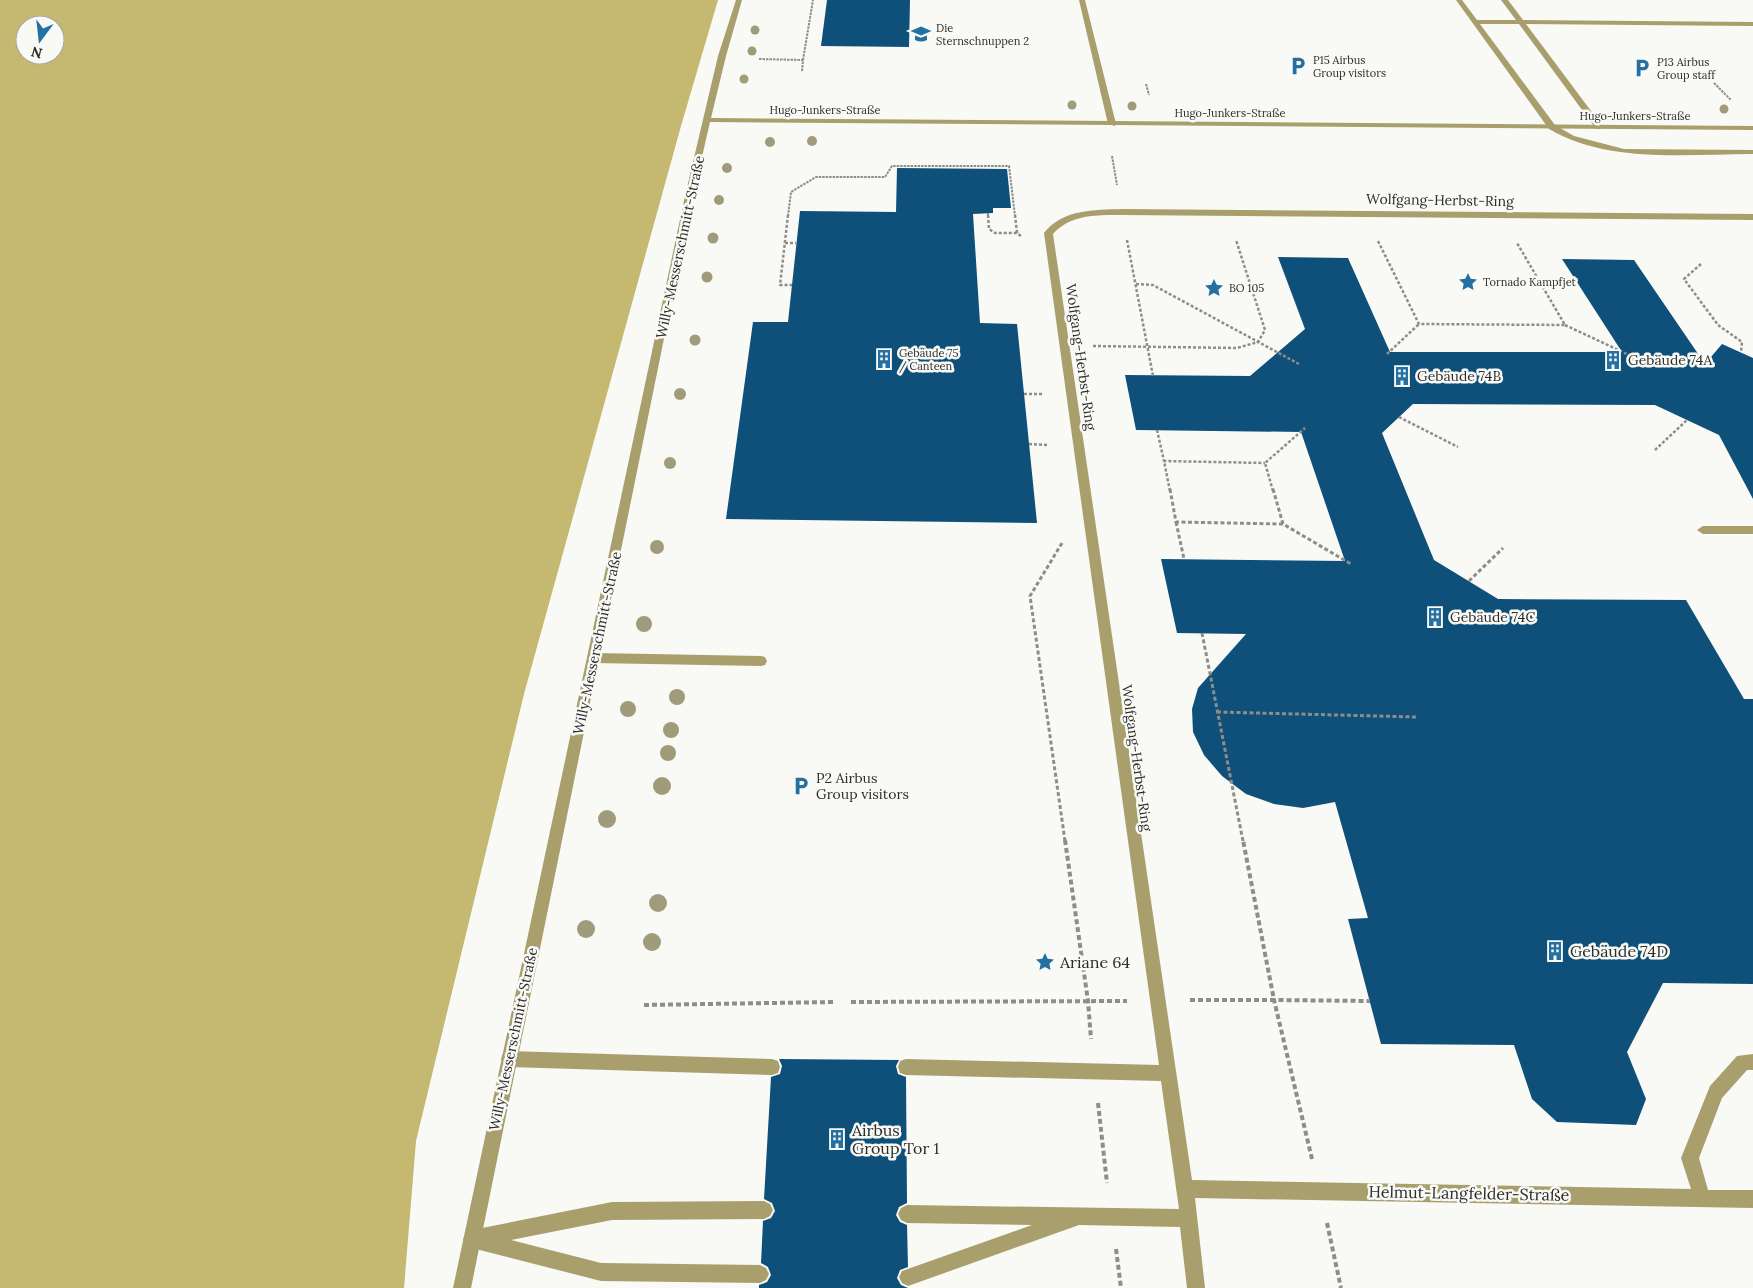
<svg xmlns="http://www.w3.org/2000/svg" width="1753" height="1288" viewBox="0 0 1753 1288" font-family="Lora,serif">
<rect width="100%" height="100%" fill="#f9f9f5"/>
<path fill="#c5b871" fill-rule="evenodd" d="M 0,0 L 718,0 L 681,126 L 524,694 L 416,1141 L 404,1288 L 0,1288 ZM 25,25 L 55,25 L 55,55 L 25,55 Z"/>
<g fill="#0e5079">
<polygon points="827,0 910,0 909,47 821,46"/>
<polygon points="897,168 1007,169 1011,208 993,208 993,213 973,214 980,323 1017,324 1037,523 726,519 753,322 788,322 800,211 896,212"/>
<polygon points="1278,257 1348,258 1390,352 1622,352 1562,259 1634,260 1705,364 1722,344 1753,358 1753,499 1719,435 1655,405 1413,404 1382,433 1434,560 1498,599 1686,600 1744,699 1753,699 1753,984 1663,983 1627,1052 1646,1099 1636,1125 1557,1122 1532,1099 1514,1045 1381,1044 1348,919 1368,918 1335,802 1303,808 1274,804 1246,794 1222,776 1204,755 1193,732 1192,709 1198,688 1246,634 1177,633 1161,559 1345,561 1301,432 1136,430 1125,375 1250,376 1305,329"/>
<polygon points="779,1059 899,1060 896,1066 898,1074 906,1077 907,1203 899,1207 896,1215 900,1222 907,1225 908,1267 900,1270 897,1278 901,1285 908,1288 759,1288 759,1285 767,1282 771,1275 768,1267 761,1263 763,1221 771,1218 775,1211 772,1203 764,1199 771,1077 780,1074 782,1066"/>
</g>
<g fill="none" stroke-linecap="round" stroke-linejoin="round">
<g stroke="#8d8d8a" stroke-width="2" stroke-dasharray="2.5 1" stroke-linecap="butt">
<polyline points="759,59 803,60 802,72"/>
<polyline points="803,60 813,0"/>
<polyline points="1714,83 1731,100"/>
<polyline points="1146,84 1149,95"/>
<polyline points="1112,156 1117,185"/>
<polyline points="988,213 988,216"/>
<polyline points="788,216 791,192 816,177 885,177 892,166 1009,166 1015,216"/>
</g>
<g stroke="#8d8d8a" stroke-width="2.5" stroke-dasharray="3 2" stroke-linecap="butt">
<polyline points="788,215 780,285 792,285"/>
<polyline points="988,215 989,229 995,233 1019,233"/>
<polyline points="1015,215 1017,233 1021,236"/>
<polyline points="1127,240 1153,376"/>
<polyline points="1378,241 1419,324 1565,325 1517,243"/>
<polyline points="785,243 796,243"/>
<polyline points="1701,264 1684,279 1718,325 1742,342 1741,352"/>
<polyline points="1136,284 1153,285 1299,364"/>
<polyline points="1565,325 1629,355"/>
<polyline points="1093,346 1237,348 1258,342 1265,330 1236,240"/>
<polyline points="1387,354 1419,324"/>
<polyline points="1024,394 1043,394"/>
<polyline points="1399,417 1458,447"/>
<polyline points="1157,430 1164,461"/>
<polyline points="1029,444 1048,445"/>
<polyline points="1655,450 1687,420"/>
<polyline points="1170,491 1164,461 1265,463"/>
<polyline points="1273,491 1265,463 1305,428"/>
</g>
<g stroke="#8d8d8a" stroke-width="3" stroke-dasharray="4 2.5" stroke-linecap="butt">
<polyline points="1170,489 1176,522 1283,524"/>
<polyline points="1273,489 1283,524 1351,564"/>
<polyline points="1176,522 1184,559"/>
<polyline points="1062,543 1030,596 1065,841"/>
<polyline points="1469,581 1503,548"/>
<polyline points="1202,633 1243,841"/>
<polyline points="1217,712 1416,717"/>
</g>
<g stroke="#8d8d8a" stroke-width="4" stroke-dasharray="5 3" stroke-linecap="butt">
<polyline points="1065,840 1088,1001 1091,1039"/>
<polyline points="1190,1000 1274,1000 1243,840"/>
<polyline points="851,1002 1127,1001"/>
<polyline points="644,1005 834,1002"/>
<polyline points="1098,1103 1107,1183"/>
<polyline points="1312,1159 1274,1000 1370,1001"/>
<polyline points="1327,1223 1341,1288"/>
<polyline points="1116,1249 1121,1288"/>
</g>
<g fill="#a89f6d" fill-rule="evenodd">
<polygon points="1079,0 1085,0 1116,124 1115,126 1108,124"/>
<path d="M 1456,0 L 1462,0 L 1477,20 L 1516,20 L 1501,0 L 1508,0 L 1523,20 L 1753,22 L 1753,26 L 1526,24 L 1603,127 L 1599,129 L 1596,129 L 1519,24 L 1480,24 L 1555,125 L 1574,136 L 1624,149 L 1753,150 L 1753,154 C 1686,154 1609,164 1549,129 Z"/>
<path d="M 1122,209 L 1753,214 L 1753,220 L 1122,215 C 1097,215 1071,214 1053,234 L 1192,1180 L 1691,1189 L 1681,1158 L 1710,1086 L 1737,1056 L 1753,1054 L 1753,1070 L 1747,1070 L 1722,1098 L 1699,1158 L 1708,1190 L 1753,1190 L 1753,1208 L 1195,1198 L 1205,1288 L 1187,1288 L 1180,1227 L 1079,1225 L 908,1286 L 902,1283 L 899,1277 L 902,1271 L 1032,1225 L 907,1223 L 901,1220 L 898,1214 L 901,1208 L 907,1205 L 1179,1209 L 1161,1081 L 906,1075 L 900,1073 L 898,1067 L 900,1061 L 906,1059 L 1159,1065 L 1044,233 C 1063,209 1094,210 1122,209 Z"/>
<polygon points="1703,526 1753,526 1753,534 1703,534 1697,530"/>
<polygon points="594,653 761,656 765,657 767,661 765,665 761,666 594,663 590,662 588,658 590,654"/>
<polygon points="509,1051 772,1059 778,1061 780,1067 778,1073 772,1075 509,1067 503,1065 501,1059 503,1053"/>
<polygon points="764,1201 770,1204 773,1210 770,1216 764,1219 612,1220 511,1240 601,1263 760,1265 766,1268 769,1274 766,1280 760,1283 601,1281 472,1248 466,1245 463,1239 466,1233 472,1230 612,1202"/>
</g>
<polygon fill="#a89f6d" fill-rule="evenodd" points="736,0 742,0 726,56 711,118 1753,126 1753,130 710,122 693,196 471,1288 453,1288 685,196 718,56"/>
</g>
<g fill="#a09b7b">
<circle cx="755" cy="30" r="4.5"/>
<circle cx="752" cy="51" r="4.5"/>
<circle cx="744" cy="79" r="4.5"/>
<circle cx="1072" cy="105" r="4.5"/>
<circle cx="1132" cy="106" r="4.5"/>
<circle cx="1724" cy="109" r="4.5"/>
<circle cx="812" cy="141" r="5"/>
<circle cx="770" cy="142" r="5"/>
<circle cx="727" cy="168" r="5"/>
<circle cx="719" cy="200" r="5"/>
<circle cx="713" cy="238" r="5.5"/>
<circle cx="707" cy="277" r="5.5"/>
<circle cx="695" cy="340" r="5.5"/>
<circle cx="680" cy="394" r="6"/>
<circle cx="670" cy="463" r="6"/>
<circle cx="657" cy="547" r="7"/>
<circle cx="644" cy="624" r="8"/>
<circle cx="677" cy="697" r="8"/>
<circle cx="628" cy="709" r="8"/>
<circle cx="671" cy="730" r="8"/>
<circle cx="668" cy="753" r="8"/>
<circle cx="662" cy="786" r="9"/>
<circle cx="607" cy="819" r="9"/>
<circle cx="658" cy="903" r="9"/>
<circle cx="586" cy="929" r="9"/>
<circle cx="652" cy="942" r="9"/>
</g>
<defs>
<g id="school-bare" transform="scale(1.5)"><path d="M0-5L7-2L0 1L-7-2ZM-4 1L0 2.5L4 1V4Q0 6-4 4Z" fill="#2570a3" stroke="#f9f9f5" stroke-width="2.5" paint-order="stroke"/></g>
<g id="parking-bare" transform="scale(1.5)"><path d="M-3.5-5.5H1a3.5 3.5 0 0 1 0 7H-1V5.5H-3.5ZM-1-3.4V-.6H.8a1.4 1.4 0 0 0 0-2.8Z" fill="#2570a3" stroke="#f9f9f5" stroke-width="2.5" paint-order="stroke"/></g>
<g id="sight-bare" transform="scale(1.5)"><path d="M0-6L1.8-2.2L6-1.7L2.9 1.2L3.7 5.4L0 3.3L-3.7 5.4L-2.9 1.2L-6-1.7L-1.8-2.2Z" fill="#2570a3" stroke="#f9f9f5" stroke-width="2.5" paint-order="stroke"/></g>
<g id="building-bare" transform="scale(1.5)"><path d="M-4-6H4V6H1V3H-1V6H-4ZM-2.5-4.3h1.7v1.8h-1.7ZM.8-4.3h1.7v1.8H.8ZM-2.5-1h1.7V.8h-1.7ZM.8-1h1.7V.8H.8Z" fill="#2570a3" stroke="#f9f9f5" stroke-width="2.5" paint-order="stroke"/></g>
</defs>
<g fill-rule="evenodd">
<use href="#school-bare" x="921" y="34"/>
<use href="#parking-bare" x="1298" y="66"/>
<use href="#parking-bare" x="1642" y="68"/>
<use href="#sight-bare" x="1468" y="282"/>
<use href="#sight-bare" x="1214" y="288"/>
<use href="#building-bare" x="884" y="359"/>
<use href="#building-bare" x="1613" y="360"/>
<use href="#building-bare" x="1402" y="376"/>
<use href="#building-bare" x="1435" y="617"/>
<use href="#parking-bare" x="801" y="786"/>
<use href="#building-bare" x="1555" y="951"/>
<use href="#sight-bare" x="1045" y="962"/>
<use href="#building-bare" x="837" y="1139"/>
</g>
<g text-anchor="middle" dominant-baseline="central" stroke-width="5" stroke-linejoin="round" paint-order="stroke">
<g font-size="11" fill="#2c2c2b" stroke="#f9f9f5" text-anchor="start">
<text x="936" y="28">Die<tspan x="936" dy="13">Sternschnuppen 2</tspan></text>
<text x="1313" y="60">P15 Airbus<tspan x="1313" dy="13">Group visitors</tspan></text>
<text x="1657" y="62">P13 Airbus<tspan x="1657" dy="13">Group staff</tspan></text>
<text x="1483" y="282">Tornado Kampfjet</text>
<text x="1229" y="288">BO 105</text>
<text x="899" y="353">Gebäude 75<tspan x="899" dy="13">/ Canteen</tspan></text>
</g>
<g font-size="11" fill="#2c2c2b" stroke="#f9f9f5">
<text x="825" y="110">Hugo-Junkers-Straße</text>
<text x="1230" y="113">Hugo-Junkers-Straße</text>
<text x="1635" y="116">Hugo-Junkers-Straße</text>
</g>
<g font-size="14" fill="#2c2c2b" stroke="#f9f9f5">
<text transform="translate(1440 200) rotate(1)">Wolfgang-Herbst-Ring</text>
<text transform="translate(680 247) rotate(-78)">Willy-Messerschmitt-Straße</text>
<text transform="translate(1081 357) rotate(82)">Wolfgang-Herbst-Ring</text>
<text transform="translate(597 643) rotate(-78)">Willy-Messerschmitt-Straße</text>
<text transform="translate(1137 758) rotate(82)">Wolfgang-Herbst-Ring</text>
<text transform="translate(513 1039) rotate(-78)">Willy-Messerschmitt-Straße</text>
</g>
<g font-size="14" fill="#2c2c2b" stroke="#f9f9f5" text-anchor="start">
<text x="1628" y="360">Gebäude 74A</text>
<text x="1417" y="376">Gebäude 74B</text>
<text x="1450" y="617">Gebäude 74C</text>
<text x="816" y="778">P2 Airbus<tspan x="816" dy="16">Group visitors</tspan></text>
</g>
<g font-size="16" fill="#2c2c2b" stroke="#f9f9f5" text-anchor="start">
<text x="1570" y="951">Gebäude 74D</text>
<text x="1060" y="962">Ariane 64</text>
<text x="852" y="1130">Airbus<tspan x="852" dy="18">Group Tor 1</tspan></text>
</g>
<g font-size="16" fill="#2c2c2b" stroke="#f9f9f5">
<text transform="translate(1469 1193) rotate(1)">Helmut-Langfelder-Straße</text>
</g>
</g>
<g transform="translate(40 40) rotate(195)"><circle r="24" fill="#f9f9f5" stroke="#a7a7a4"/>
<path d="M0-4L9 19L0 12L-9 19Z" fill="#2570a3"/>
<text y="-8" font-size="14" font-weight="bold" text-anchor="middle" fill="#2c2c2b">N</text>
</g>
</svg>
